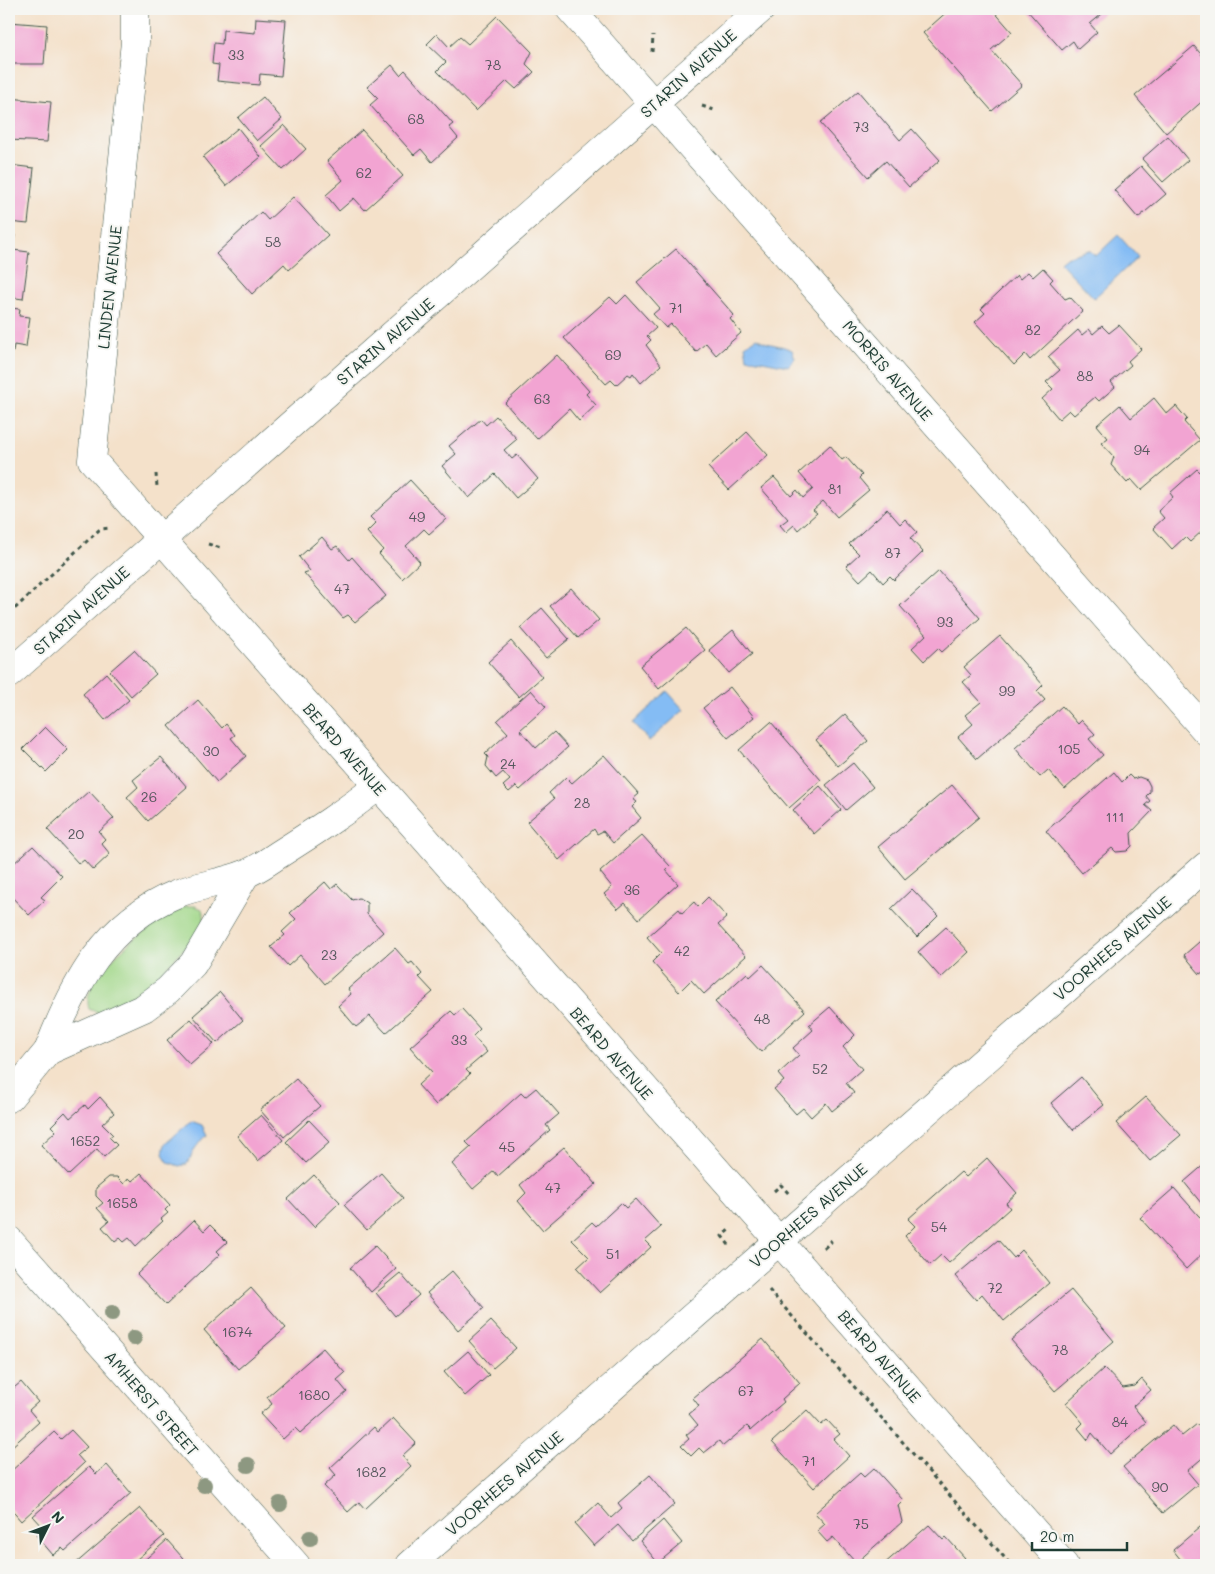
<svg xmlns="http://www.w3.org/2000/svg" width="1215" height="1574" viewBox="0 0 1215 1574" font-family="Mali,sans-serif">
<rect width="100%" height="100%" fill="#f6f6f2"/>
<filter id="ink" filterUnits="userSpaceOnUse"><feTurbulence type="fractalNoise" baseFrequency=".02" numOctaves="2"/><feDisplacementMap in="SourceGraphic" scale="10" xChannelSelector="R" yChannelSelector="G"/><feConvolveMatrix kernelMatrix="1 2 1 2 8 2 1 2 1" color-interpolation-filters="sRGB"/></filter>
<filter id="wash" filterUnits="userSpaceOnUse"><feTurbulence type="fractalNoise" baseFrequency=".0096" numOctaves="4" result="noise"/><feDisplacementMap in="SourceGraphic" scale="20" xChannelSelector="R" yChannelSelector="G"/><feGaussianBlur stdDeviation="1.12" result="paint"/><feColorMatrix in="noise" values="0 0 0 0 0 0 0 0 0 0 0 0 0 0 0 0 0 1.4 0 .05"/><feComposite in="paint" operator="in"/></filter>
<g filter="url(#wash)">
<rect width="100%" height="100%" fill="#f4e1ca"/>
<path fill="#a0d788" stroke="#608a5e" d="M 186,906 L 195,906 L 202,909 C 203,913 205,917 204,921 C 203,929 194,936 189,943 C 164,971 134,1000 98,1013 L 89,1009 C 78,973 158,920 186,906 Z"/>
<g fill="#84bcf4" stroke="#527c94">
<polygon points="1118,235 1138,257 1094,298 1060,262 1066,257 1089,250 1096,256"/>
<path d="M 757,338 C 768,346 780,344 792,350 L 795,358 L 788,366 L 747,358 L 745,346 Z"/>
<polygon points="667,691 684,710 649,741 633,723"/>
<polygon points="191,1121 202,1125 207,1135 196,1147 187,1164 179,1166 168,1162 163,1154 165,1144"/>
</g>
<g id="blocks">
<g fill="#f2a4d2">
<polygon points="950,9 992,9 1012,32 991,50 1022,85 992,111 923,33"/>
<polygon points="1026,9 1108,9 1090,24 1097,32 1078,49 1073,41 1062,50"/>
<polygon points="497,16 532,52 526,64 534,72 516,89 507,81 476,111 437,71 446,62 427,44 437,34 449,47 460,37 468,44"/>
<polygon points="256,18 286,20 281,76 260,74 259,85 217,81 219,65 212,64 214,43 222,44 223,30 255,33"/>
<polygon points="9,22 47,25 44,64 9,64"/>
<polygon points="1194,46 1206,60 1206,98 1166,133 1135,96"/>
<polygon points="392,65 400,75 405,70 453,124 449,127 458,138 432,162 421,149 414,155 370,105 378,98 367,87"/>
<polygon points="858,91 900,140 912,129 940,160 909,187 886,161 868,177 820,123"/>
<polygon points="263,97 282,119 257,141 238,118"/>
<polygon points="9,98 51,102 47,142 9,140"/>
<polygon points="284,125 306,149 283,170 261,146"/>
<polygon points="238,128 261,157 226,186 203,157"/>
<polygon points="362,130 403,176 365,210 354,198 339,211 326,195 343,180 327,161"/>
<polygon points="1168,136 1188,160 1163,182 1142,159"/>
<polygon points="9,165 34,168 28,224 9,222"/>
<polygon points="1141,166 1166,194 1138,218 1114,190"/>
<polygon points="293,197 328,235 289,270 284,264 252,294 216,254 261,212 268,220"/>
<polygon points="9,234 15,235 13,250 29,252 23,299 9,297"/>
<polygon points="676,249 734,315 730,319 741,333 716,355 706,343 696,352 671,324 666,328 653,314 660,308 637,282"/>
<polygon points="1043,268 1053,279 1050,282 1065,299 1070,297 1083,311 1030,360 1025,354 1014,365 975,322 985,313 981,309 1017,275 1020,279 1028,272 1033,277"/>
<polygon points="626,295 656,328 647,336 651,340 646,345 661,365 641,383 633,373 631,376 628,374 616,385 611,380 606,384 564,338 610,297 617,304"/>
<polygon points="9,308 20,309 19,316 30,317 26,347 14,345 13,352 9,352"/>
<polygon points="1119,325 1141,349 1128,361 1131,365 1111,382 1115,387 1099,401 1095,397 1074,415 1069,410 1059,419 1042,399 1053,389 1046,382 1060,370 1048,357 1078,330 1082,335 1089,329 1093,334 1102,326 1109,333"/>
<polygon points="557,355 589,391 586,394 596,405 579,421 569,409 537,439 505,403"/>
<polygon points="1154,398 1167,414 1176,406 1187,419 1184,422 1200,440 1141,490 1131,479 1127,483 1111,465 1114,457 1101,443 1108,438 1097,425 1120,405 1131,418"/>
<polygon points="496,416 517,439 504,450 512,459 517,455 538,479 516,498 495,474 469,498 442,466 456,454 449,446 481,419 486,425"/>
<polygon points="747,432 768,455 729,490 708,467"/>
<polygon points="830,445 842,460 846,457 862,475 859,478 869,490 837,517 823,501 813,510 817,513 798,530 794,525 786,532 780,525 788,519 761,488 774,477 791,496 797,490 803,498 813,489 799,473"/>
<polygon points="1206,466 1206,536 1202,531 1190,542 1185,537 1172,549 1153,528 1164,518 1158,511 1173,497 1170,493 1197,469 1200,472"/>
<polygon points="410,480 446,519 429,534 424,529 406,546 420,562 402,579 379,554 383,550 367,532 376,523 370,517"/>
<polygon points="887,509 900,524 905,519 917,532 910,538 923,552 894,580 890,576 883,583 872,570 860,581 846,566 859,554 849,544"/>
<polygon points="322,537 332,549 337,546 349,560 352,557 386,596 355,622 348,615 343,618 304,573 310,571 299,557"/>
<polygon points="939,571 980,618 942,652 938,648 924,661 912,648 926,635 900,606"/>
<polygon points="571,588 599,620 578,638 550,606"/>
<polygon points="542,608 569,639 546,658 520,628"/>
<polygon points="686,628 705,650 659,689 640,666"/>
<polygon points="733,630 752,654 729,673 709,650"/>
<polygon points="1000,636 1043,685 1037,691 1045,700 977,759 958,737 973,724 965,715 981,702 963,682 971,675 964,667"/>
<polygon points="511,641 542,677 519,697 488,662"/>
<polygon points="134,650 156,674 131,696 110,671"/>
<polygon points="106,673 129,700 105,720 83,694"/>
<polygon points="730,687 754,717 728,738 703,708"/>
<polygon points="531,690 546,707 520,730 536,748 554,732 568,747 520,790 516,786 509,792 503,786 510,780 503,772 496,778 486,766 488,757 485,754 508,733 497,721"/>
<polygon points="198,700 222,728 226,724 235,735 231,738 246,756 217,782 169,726"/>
<polygon points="1062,706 1078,724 1082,720 1095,734 1089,739 1103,755 1065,789 1048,770 1040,777 1015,748"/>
<polygon points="845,714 868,741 838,766 816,740"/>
<polygon points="771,722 821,780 789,808 739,750"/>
<polygon points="45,727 68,750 46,772 23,749"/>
<polygon points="604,755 639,794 633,799 637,802 632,807 641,818 613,843 603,831 597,834 594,829 559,860 527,822 554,799 549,793 566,777 572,783"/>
<polygon points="161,757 187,787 148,821 127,797 138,787 133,780"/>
<polygon points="853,763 873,787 846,810 826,785"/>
<polygon points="1114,772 1122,782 1129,775 1133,779 1139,777 1147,780 1150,786 1150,792 1146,796 1150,801 1145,805 1152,811 1131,833 1132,846 1127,851 1116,852 1112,848 1082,873 1046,831"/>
<polygon points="952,785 979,817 905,879 878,847"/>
<polygon points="820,786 841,810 814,834 793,810"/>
<polygon points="89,791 114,818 99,832 105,839 101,843 110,854 93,870 84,860 79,864 47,829"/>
<polygon points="642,835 670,866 666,870 678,884 639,919 625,903 618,909 604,894 612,887 600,872"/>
<polygon points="33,846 62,876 41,897 45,900 29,915 9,894 9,860 13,864"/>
<polygon points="325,882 331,889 337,884 352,900 359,898 367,903 367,914 383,932 325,984 300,955 288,966 271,947 285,935 282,932 296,919 290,913"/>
<polygon points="912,889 938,916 917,937 891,909"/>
<polygon points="708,897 727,917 718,925 746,956 704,994 691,980 679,992 652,962 661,953 647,937 679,909 682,913 694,902 698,907"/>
<polygon points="946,927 969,952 941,978 918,952"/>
<polygon points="1206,936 1206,970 1200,974 1184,955"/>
<polygon points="395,948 409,964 412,962 422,974 419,977 433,992 386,1033 370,1016 356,1027 338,1006 351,994 348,989"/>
<polygon points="763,965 805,1011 761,1052 715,1002 747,973 750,977"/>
<polygon points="220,992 243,1020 217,1043 193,1016"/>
<polygon points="830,1007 855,1035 843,1047 862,1069 846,1083 854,1093 832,1111 826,1103 811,1117 803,1108 796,1114 774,1089 784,1081 778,1074 799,1055 793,1048 813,1030 809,1025"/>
<polygon points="462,1009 480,1029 473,1036 487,1052 466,1070 470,1074 436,1105 418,1085 432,1072 410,1047 451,1011 455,1015"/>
<polygon points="191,1019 214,1044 190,1065 167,1040"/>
<polygon points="1081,1077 1104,1105 1073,1130 1051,1103"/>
<polygon points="296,1079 320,1106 284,1137 260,1110"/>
<polygon points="536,1088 559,1114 546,1125 550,1130 498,1176 494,1171 473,1189 452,1164 471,1147 466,1142 521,1093 525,1097"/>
<polygon points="100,1097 114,1113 102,1124 113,1135 109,1137 117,1145 104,1157 97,1149 69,1175 41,1145 56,1131 51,1126 65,1112 70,1118 85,1105 88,1109"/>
<polygon points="1146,1097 1181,1135 1150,1161 1116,1123"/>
<polygon points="261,1115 283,1140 258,1161 237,1136"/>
<polygon points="309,1120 330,1142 306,1163 286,1142"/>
<polygon points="564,1147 596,1184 543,1230 518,1201 526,1193 520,1185"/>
<polygon points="987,1158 1017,1193 1006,1203 1010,1208 949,1263 941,1255 930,1265 905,1236 915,1226 908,1219 961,1172 966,1177"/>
<polygon points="1206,1163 1206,1209 1184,1182"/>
<polygon points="141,1173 170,1205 165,1210 168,1213 161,1219 163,1221 136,1246 129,1238 124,1242 120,1238 115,1242 102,1227 109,1221 97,1208 103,1203 96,1196 96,1188 109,1177 117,1177 124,1184 129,1178 132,1181"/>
<polygon points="381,1173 403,1198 367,1230 344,1205"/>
<polygon points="314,1175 340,1202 314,1227 288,1199"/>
<polygon points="1174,1188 1206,1224 1206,1250 1186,1269 1140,1218"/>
<polygon points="636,1199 661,1227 645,1241 651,1247 600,1293 577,1268 589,1257 572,1240 592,1222 596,1226 621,1203 626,1208"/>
<polygon points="194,1220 204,1231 210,1225 227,1242 217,1251 220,1254 166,1305 137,1274"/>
<polygon points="998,1240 1014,1258 1022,1250 1049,1283 1004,1321 982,1294 976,1300 955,1276"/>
<polygon points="375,1246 396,1269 371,1292 350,1268"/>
<polygon points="452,1271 484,1308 458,1330 427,1293"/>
<polygon points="400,1273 419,1295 395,1316 376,1293"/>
<polygon points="251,1288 286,1328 238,1369 204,1330"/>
<polygon points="1071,1290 1114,1341 1055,1391 1011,1340"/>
<polygon points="491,1321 516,1348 493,1368 469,1341"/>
<polygon points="763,1339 800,1383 782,1399 784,1402 751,1430 747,1426 723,1446 719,1441 704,1453 699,1448 691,1456 681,1446 689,1439 686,1435 698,1425 689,1414 699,1406 693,1398"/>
<polygon points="323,1348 345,1373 337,1380 347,1392 300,1433 295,1428 283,1439 260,1414 272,1404 267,1397"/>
<polygon points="468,1351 489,1375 465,1396 444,1372"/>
<polygon points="1104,1368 1123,1388 1135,1386 1142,1379 1151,1390 1133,1406 1146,1422 1110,1454 1092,1433 1088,1440 1078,1428 1083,1423 1066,1403"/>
<polygon points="21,1382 38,1402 29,1410 39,1422 9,1449 9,1392"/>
<polygon points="807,1410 821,1425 827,1420 840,1434 834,1439 849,1456 814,1488 772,1442"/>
<polygon points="393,1418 416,1443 402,1456 411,1466 365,1509 359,1502 348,1512 324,1486 336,1475 330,1468 374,1427 378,1432"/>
<polygon points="1197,1424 1206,1435 1206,1455 1187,1471 1198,1484 1163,1513 1123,1467 1173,1425 1182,1436"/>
<polygon points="71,1430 87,1447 77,1455 84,1463 21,1521 9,1507 9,1473 54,1432 61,1439"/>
<polygon points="107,1465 131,1493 65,1551 62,1548 53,1555 36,1535 44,1528 33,1516 89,1467 96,1474"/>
<polygon points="874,1468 903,1500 898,1505 902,1522 856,1563 833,1537 827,1542 817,1531 825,1524 815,1513 860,1473 864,1477"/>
<polygon points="650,1475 675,1504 632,1541 618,1525 594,1546 575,1524 598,1503 611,1518 622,1508 618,1503"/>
<polygon points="140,1508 164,1536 130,1565 74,1565"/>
<polygon points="663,1520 682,1543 658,1563 640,1541"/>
<polygon points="1206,1522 1206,1565 1185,1565 1173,1550"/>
<polygon points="929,1525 943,1540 946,1537 965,1558 956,1565 883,1565"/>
<polygon points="167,1540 189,1565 139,1565"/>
</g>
</g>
</g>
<g filter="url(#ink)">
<use href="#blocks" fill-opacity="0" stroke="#3f564a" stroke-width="1"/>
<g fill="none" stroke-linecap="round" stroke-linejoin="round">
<g stroke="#3f564a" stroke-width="29">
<g id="minor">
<polyline points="135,9 135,42 92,460 1064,1565"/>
<polyline points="570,9 1206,731"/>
<polyline points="9,674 761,9"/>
<path d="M 48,1051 C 74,984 105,923 176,894 C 198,885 223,883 245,874 C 257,870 270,860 281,853 C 314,832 347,811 378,786"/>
<polyline points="9,1098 48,1051 144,1008 168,990 193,964 246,874"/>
<polyline points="9,1240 296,1565"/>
<polyline points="410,1565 1206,866"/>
</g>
</g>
<g stroke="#3f564a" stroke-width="3" stroke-dasharray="4 4" stroke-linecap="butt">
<polyline points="652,52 653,35"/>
<polyline points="702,106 717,111"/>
<polyline points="156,474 157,487"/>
<polyline points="208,544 221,548"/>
<polyline points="9,614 100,529 111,528"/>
<polyline points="774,1191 781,1185 789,1194"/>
<polyline points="729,1245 722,1236 730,1229"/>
<polyline points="824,1248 831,1242 828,1238"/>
<polyline points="769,1290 1011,1565"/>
<polyline points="346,1561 348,1565"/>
</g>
<use href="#minor" stroke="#fff" stroke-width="28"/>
</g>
<g fill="#8d9881">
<circle cx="112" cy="1313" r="8"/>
<circle cx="134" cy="1338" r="8"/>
<circle cx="248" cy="1465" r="8"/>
<circle cx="204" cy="1485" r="8"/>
<circle cx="280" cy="1504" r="8"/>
<circle cx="310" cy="1538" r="8"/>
</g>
</g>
<g text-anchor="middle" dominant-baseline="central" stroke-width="4" stroke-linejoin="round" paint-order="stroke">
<g font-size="14" fill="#54575c">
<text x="236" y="54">33</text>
<text x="493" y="64">78</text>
<text x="416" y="118">68</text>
<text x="861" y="126">73</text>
<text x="364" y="172">62</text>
<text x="273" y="241">58</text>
<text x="676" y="307">71</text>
<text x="1033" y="329">82</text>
<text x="613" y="354">69</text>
<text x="1085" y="375">88</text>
<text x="542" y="398">63</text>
<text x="1142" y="449">94</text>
<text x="835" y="488">81</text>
<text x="417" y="516">49</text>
<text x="893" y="552">87</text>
<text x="342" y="588">47</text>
<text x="945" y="621">93</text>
<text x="1007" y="690">99</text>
<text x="1069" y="748">105</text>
<text x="211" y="750">30</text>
<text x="508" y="763">24</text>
<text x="149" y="796">26</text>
<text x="582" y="802">28</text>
<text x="1115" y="816">111</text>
<text x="76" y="833">20</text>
<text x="632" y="889">36</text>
<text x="682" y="950">42</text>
<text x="329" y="954">23</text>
<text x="762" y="1018">48</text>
<text x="459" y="1039">33</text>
<text x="820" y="1068">52</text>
<text x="85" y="1140">1652</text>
<text x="507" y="1146">45</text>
<text x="553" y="1187">47</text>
<text x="122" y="1202">1658</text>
<text x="939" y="1226">54</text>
<text x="613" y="1253">51</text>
<text x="995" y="1287">72</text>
<text x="237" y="1331">1674</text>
<text x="1060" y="1349">78</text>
<text x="746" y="1390">67</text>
<text x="314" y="1394">1680</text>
<text x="1120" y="1421">84</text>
<text x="809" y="1460">71</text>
<text x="371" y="1471">1682</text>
<text x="1160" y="1486">90</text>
<text x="861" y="1523">75</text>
</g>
<g font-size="16" fill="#1f3d34" stroke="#f6f6f2">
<text transform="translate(688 73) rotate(-42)">STARIN AVENUE</text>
<text transform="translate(109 287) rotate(-84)">LINDEN AVENUE</text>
<text transform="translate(385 341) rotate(-41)">STARIN AVENUE</text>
<text transform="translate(888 370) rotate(49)">MORRIS AVENUE</text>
<text transform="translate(81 610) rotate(-42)">STARIN AVENUE</text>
<text transform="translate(345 749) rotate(49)">BEARD AVENUE</text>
<text transform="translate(1112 948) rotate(-41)">VOORHEES AVENUE</text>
<text transform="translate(612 1053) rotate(49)">BEARD AVENUE</text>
<text transform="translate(808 1215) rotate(-41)">VOORHEES AVENUE</text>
<text transform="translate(880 1356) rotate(49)">BEARD AVENUE</text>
<text transform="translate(152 1403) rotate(49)">AMHERST STREET</text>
<text transform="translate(504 1483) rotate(-41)">VOORHEES AVENUE</text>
</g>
</g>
<rect width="1215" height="1574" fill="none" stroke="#f6f6f2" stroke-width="30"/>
<g transform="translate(48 1526) rotate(48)" stroke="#f6f6f2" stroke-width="4" paint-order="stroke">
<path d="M0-4L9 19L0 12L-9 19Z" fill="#1f3d34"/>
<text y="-8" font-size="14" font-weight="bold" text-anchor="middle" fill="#1f3d34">N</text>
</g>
<path d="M1032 1542v8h95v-8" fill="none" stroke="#1f3d34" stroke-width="2.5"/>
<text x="1040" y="1542" font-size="15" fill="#1f3d34" stroke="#f6f6f2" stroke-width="4" paint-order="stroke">20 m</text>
</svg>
